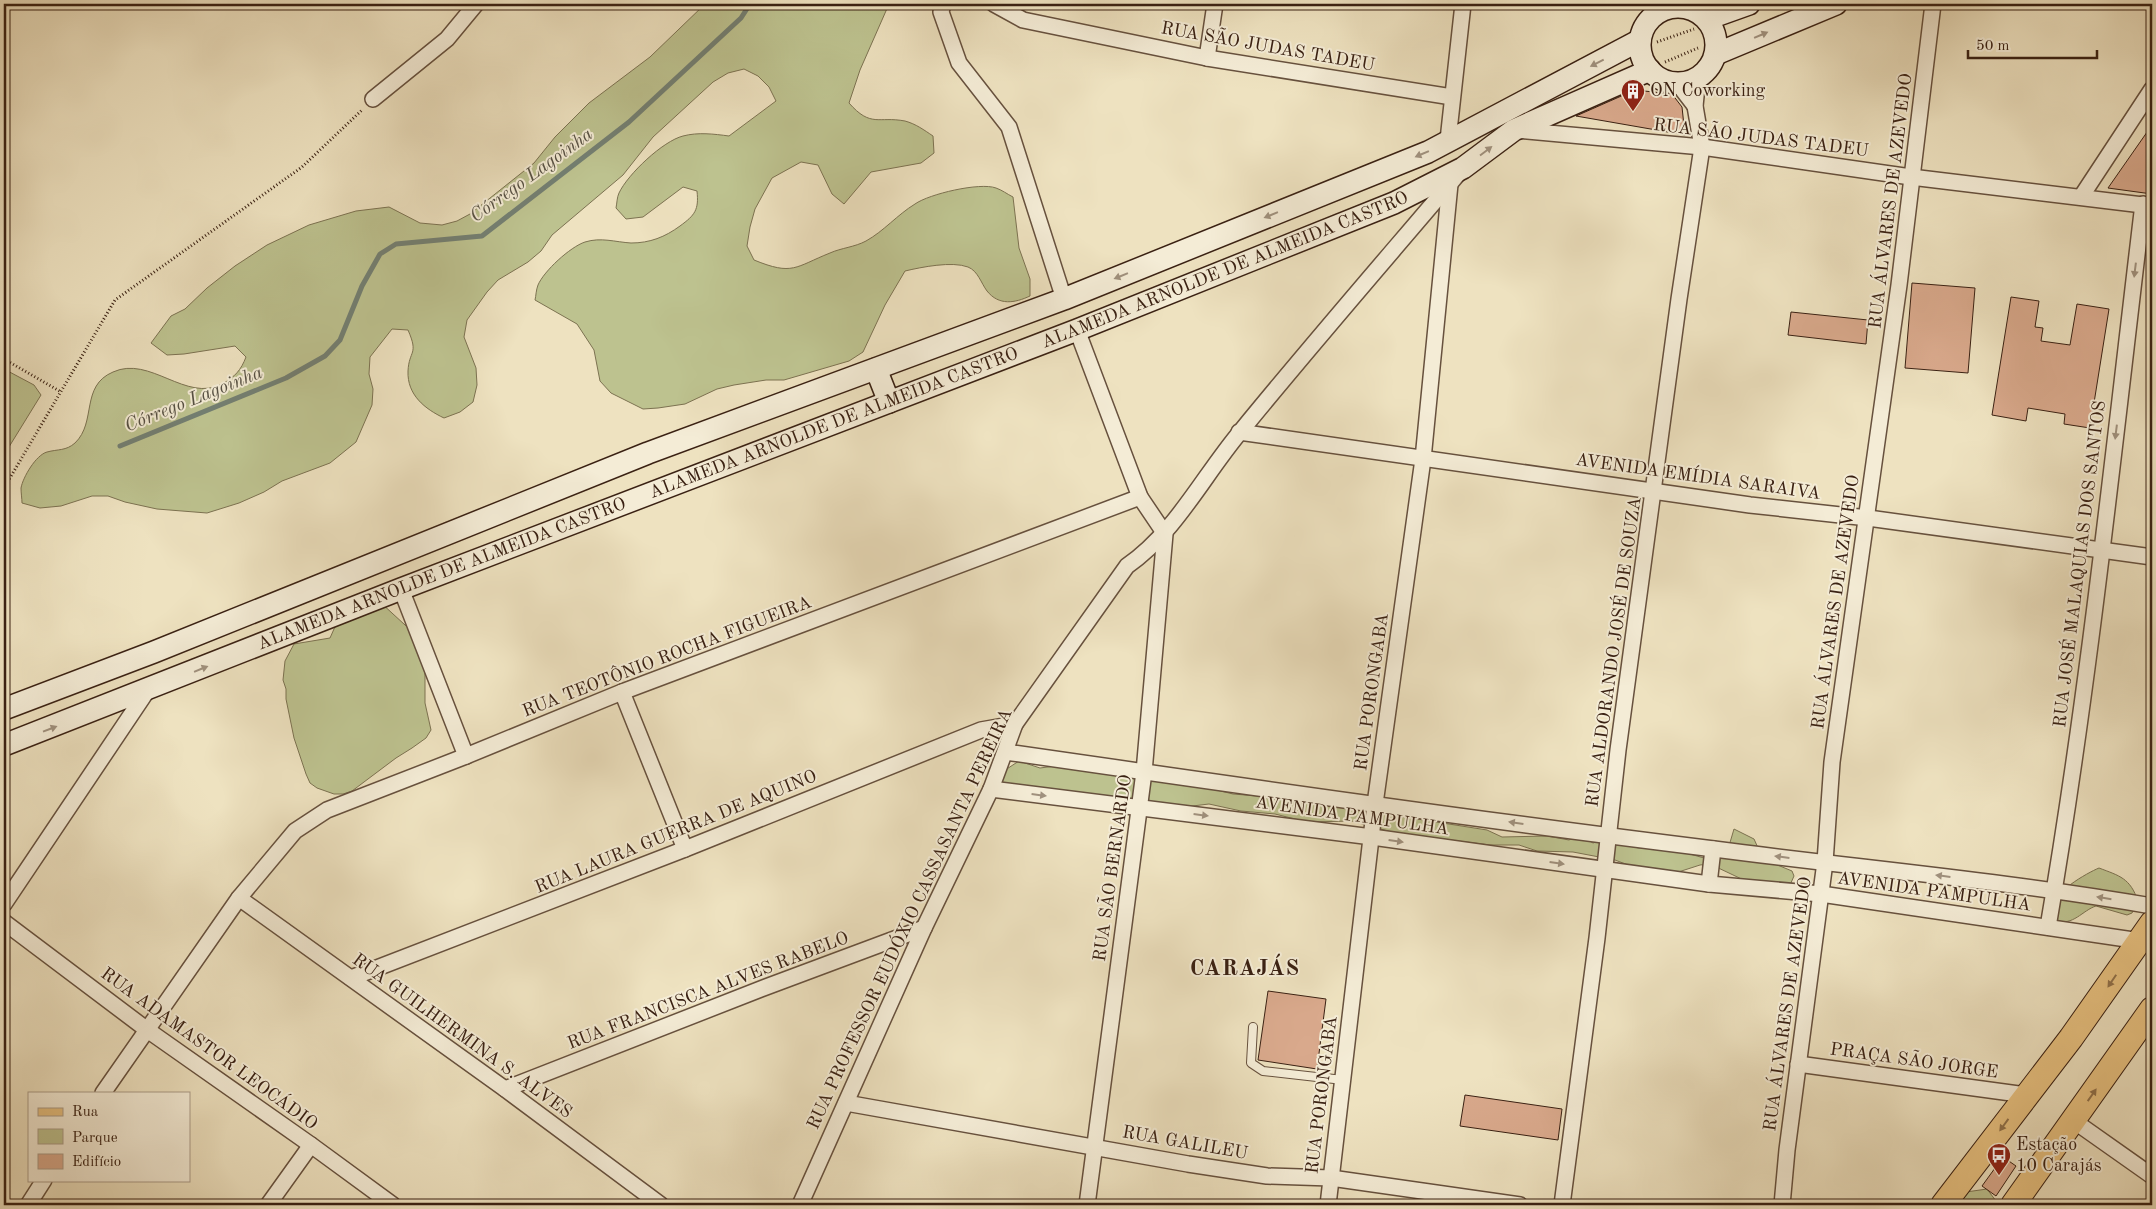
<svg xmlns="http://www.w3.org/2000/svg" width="2156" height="1209" viewBox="0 0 2156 1209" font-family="'Old Standard TT',serif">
<rect width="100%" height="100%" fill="#eee2c0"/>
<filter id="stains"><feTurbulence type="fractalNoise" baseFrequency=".004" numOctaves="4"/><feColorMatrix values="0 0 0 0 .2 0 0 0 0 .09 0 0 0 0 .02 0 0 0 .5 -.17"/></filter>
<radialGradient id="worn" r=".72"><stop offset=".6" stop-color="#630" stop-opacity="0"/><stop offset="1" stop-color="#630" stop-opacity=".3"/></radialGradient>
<g fill="#bdc28f" stroke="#7c7251">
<path d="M 705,4 L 889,4 L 860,70 L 849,103 C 871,128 878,116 905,121 C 916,124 924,130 933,136 L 934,153 L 921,163 L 871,172 L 844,204 L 832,194 L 818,165 L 801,162 L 772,178 L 755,209 L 750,227 L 747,246 L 754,260 C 793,276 795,267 830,253 C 841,248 855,247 866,241 C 884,231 897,215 915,204 C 929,194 980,182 996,188 C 1002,190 1007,194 1013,197 L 1019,248 L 1030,279 L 1030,296 C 1015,303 999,306 987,291 C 981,283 978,271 968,267 C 952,261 922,267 905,271 L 885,305 L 863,352 L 849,361 L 784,380 L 766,380 L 734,385 L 717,389 L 685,404 L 658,408 L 643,409 L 611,393 L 600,381 L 594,350 L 577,324 L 535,300 C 536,296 536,290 538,285 C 544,271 570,247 585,242 C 601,237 615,242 631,243 C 650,243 665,237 680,226 C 695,215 699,210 697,191 L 683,187 L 643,217 L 626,219 L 616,208 C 617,203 617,197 619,193 C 628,174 663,141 683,136 C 698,132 714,134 729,136 L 776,101 L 769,87 L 758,76 L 744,69 L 728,73 L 713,82 L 653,137 L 623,175 L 552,235 L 541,251 L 528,262 L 498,280 L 487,292 L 467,320 L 464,337 L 476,368 L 477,385 L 473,402 L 460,412 L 444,418 C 425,409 407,395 408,371 C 409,350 419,355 408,330 L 392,329 L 370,357 L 369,374 L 373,389 L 372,405 L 356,442 L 330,463 L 282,481 L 264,492 L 239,503 L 207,513 L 157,509 L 125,502 L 108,496 L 92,496 L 61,506 L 40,508 L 22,503 C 22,499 21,493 21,488 C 23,477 36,455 47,452 C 58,449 66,451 75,443 C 97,422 80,386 113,372 C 150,355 186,403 222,384 C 235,377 241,370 246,357 L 235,346 L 184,354 L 167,355 L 151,343 L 171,316 L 185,309 L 207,288 L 235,266 L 267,245 L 309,225 L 356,211 L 389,207 L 420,223 L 442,225 L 457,221 L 470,214 L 534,163 L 555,137 L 589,103 L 650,57 Z"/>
<polygon points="4,369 34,385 41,395 4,455"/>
<polygon points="380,602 417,636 425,669 425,703 431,730 426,738 412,748 396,758 352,791 343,794 334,794 317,788 310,783 306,774 294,738 286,699 286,689 283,680 285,661 294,644 330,638 338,620"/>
<polygon points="1019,761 1040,768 1055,766 1092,767 1134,779 1164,777 1233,794 1258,796 1279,800 1296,798 1382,812 1398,816 1487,830 1502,837 1547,836 1569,840 1579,835 1593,843 1602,840 1639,848 1662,846 1704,858 1717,850 1726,856 1734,829 1754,839 1763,859 1792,871 1794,876 1790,885 1752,884 1710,864 1700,865 1669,875 1636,868 1615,860 1573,852 1537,851 1519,845 1490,845 1395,833 1352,821 1307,822 1275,814 1241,811 1209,804 1176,808 1013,790 997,781 999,774"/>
<path d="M 2099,868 C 2120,876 2130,878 2138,901 L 2132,913 L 2127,915 L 2096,906 C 2083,910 2072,927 2057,920 C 2056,917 2053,913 2053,909 C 2051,893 2087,873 2099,868 Z"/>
<polygon points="1987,1189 1999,1205 1955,1205 1966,1192"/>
</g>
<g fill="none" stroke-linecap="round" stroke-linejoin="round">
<polyline stroke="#737f72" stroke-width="5" points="120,446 286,378 325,356 340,340 362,286 380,254 396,244 482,236 629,122 741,18 750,4"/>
</g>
<g fill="#d9a98c" stroke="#3a2113">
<polygon points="1635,90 1672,94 1682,107 1685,135 1576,116"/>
<polygon points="2152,125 2152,194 2108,188"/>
<polygon points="1912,283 1975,288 1968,373 1905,368"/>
<polygon points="2011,297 2039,301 2035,327 2043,328 2041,341 2070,345 2077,304 2109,309 2090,428 2064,424 2065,414 2028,408 2026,421 1992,415"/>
<polygon points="1791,312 1868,320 1866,344 1788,335"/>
<polygon points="1268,991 1326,999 1317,1069 1258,1060"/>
<polygon points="1465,1095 1562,1109 1558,1140 1460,1126"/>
<polygon points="2003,1157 2016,1166 1996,1196 1982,1186"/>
</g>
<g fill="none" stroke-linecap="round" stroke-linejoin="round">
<g stroke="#67513e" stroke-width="10">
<polyline id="service" points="1253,1027 1251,1063 1263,1071 1343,1080"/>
</g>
<g stroke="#67513e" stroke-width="18">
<g id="minor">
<polyline points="943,4 941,12 959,63 1009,127 1064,299"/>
<polyline points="994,4 1023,20 1207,58 1452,97"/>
<polyline points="1685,4 1685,7"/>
<polyline points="1656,14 1659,4"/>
<polyline points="1207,58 1215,4"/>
<polyline points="1678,84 1695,106"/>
<polyline points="373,99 447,39 476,4"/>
<polyline points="1516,130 1702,147 1911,177 2151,206"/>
<polyline points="1448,140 1463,4"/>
<polyline points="2081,197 2152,89"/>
<polyline points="1077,330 1140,497 1165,534 1144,772 1087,1205"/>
<polyline points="1239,432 1750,505 1868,518 2152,557"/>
<polyline points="401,589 466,756"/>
<polyline points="622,692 685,849"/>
<path d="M 1006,752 C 1242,786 1478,820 1714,849 C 1860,868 2007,881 2152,906"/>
<polyline points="991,789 1372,837 1709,884 1821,894 2147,942"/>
<polyline points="1709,884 1713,849"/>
<polyline points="239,898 505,1089 661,1205"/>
<polyline points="4,904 147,691"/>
<polyline points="4,922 146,1029 311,1145 393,1205"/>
<path d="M 2048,927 C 2089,688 2114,446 2143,204"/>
<polyline points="351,978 685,849 981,730 1015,724"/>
<polyline points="1798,1064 2026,1095"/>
<polyline points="505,1089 766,987 924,928"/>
<polyline points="103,1093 239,898 295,831 327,810 466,756 622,692 1140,497"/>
<polyline points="846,1103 1188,1164 1267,1176 1331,1178 1520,1205"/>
<polyline points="2074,1121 2152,1176"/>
<polyline points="28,1205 44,1180"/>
<polyline points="268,1205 311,1145"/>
<path d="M 800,1205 L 924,928 L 991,789 L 1015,724 L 1127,566 C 1176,532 1203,476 1241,431 C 1312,344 1386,259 1459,173"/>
<polyline points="1328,1205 1375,804 1423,459 1450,184"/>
<polyline points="1562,1205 1597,938 1618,750 1679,299 1702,147 1695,106 1698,77"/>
<polyline points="1782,1205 1787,1150 1825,862 1832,762 1899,285 1933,4"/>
</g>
</g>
<g stroke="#3a2113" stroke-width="24">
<g id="secondary">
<circle cx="1678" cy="45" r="38"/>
<polyline points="1707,19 1749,4"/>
<polyline points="1716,54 1836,4"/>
<polyline points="876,369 889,402"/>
<polyline points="4,709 154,652 648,453 1064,299 1428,152 1640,40"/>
<path id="s1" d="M 4,745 L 401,589 L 1077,330 L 1394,203 L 1463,168 L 1514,130 L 1650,70"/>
</g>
</g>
<g stroke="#3a2113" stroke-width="26">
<g id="primary">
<polyline points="1943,1205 2071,1038 2152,923"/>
<polyline points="2013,1205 2152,1009"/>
</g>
</g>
<g stroke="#3a2113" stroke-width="3" stroke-dasharray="1 2.5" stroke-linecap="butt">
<polyline points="1657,42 1694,29"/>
<polyline points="1665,62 1698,48"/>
<polyline points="4,359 61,392"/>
<polyline points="4,488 115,300 302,167 362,110"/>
</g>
<use href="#service" stroke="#f4ecd6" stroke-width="8"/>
<use href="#minor" stroke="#f4ecd6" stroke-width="15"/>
<use href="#secondary" stroke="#f4ecd6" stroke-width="21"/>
<use href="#primary" stroke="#e7c180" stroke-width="24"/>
</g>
<defs><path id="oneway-solid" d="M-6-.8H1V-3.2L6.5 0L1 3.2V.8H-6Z" transform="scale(1.25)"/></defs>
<g fill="#a0917e">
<use href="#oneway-solid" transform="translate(1761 35) rotate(-23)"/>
<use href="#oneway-solid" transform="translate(1597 63) rotate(153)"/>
<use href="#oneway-solid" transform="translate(1486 151) rotate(-37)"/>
<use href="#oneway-solid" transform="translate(1422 154) rotate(157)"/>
<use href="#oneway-solid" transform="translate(1271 215) rotate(158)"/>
<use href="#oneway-solid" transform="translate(2135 270) rotate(97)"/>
<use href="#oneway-solid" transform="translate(1121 276) rotate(158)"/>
<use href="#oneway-solid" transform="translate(2116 432) rotate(97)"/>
<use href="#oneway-solid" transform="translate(201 669) rotate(-22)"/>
<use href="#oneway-solid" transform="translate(50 729) rotate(-21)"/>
<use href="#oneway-solid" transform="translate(1039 795) rotate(7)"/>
<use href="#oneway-solid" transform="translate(1201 815) rotate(7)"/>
<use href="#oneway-solid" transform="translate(1516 823) rotate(-172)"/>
<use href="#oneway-solid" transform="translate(1396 841) rotate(8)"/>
<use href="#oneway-solid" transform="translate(1782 857) rotate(-173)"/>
<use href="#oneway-solid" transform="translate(1557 863) rotate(8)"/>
<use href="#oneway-solid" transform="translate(1943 876) rotate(-173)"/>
<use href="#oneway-solid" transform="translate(2104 898) rotate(-171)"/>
</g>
<g fill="#90714a">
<use href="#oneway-solid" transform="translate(2112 981) rotate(124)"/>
<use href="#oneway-solid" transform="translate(2092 1095) rotate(-55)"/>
<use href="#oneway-solid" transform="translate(2004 1125) rotate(126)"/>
</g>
<defs>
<g id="building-pin" transform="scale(1.25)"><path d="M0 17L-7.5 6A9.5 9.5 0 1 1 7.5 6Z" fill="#8f2418" stroke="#f4ecd6"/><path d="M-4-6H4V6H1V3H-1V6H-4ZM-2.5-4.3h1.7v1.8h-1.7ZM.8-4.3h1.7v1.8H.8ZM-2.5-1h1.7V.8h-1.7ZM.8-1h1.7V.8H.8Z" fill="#fff"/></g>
<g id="bus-pin" transform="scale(1.25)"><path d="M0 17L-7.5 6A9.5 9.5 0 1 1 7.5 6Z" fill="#8f2418" stroke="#f4ecd6"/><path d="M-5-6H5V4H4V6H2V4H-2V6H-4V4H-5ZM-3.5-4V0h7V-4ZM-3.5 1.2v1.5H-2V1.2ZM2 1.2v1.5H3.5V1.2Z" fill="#fff"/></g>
</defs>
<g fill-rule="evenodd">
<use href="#building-pin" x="1633" y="91"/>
<use href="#bus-pin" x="1999" y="1155"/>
</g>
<g text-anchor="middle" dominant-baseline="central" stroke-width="4" stroke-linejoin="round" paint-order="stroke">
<g font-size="18" fill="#3a2113" stroke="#f4ecd6">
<text transform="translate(1268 47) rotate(10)">RUA SÃO JUDAS TADEU</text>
<text transform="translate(1761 138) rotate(7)">RUA SÃO JUDAS TADEU</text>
<text transform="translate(1891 201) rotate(-83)">RUA ÁLVARES DE AZEVEDO</text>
<text stroke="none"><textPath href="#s1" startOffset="1310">ALAMEDA ARNOLDE DE ALMEIDA CASTRO</textPath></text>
<text stroke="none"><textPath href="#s1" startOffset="890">ALAMEDA ARNOLDE DE ALMEIDA CASTRO</textPath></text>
<text transform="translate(1698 477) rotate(8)">AVENIDA EMÍDIA SARAIVA</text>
<text transform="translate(2080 564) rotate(-83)">RUA JOSÉ MALAQUIAS DOS SANTOS</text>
<text stroke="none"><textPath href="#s1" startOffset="470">ALAMEDA ARNOLDE DE ALMEIDA CASTRO</textPath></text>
<text transform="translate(1836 602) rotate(-82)">RUA ÁLVARES DE AZEVEDO</text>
<text transform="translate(1614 652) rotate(-82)">RUA ALDORANDO JOSÉ DE SOUZA</text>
<text transform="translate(667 657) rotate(-21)">RUA TEOTÔNIO ROCHA FIGUEIRA</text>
<text transform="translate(1372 692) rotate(-82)">RUA PORONGABA</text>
<text transform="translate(1352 816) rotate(8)">AVENIDA PAMPULHA</text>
<text transform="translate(676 832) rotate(-22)">RUA LAURA GUERRA DE AQUINO</text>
<text transform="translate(1113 868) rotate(-82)">RUA SÃO BERNARDO</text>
<text transform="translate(1934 892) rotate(8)">AVENIDA PAMPULHA</text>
<text transform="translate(910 919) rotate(-65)">RUA PROFESSOR EUDÓXIO CASSASANTA PEREIRA</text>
<text transform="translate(708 991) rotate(-21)">RUA FRANCISCA ALVES RABELO</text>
<text transform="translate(1788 1004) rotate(-82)">RUA ÁLVARES DE AZEVEDO</text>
<text transform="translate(462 1036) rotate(36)">RUA GUILHERMINA S. ALVES</text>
<text transform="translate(209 1049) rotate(36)">RUA ADAMASTOR LEOCÁDIO</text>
<text transform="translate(1914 1061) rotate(8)">PRAÇA SÃO JORGE</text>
<text transform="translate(1322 1095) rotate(-83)">RUA PORONGABA</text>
<text transform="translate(1185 1143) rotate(10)">RUA GALILEU</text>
</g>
<g font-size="18" fill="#3a2113" stroke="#f4ecd6" text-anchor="start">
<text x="1650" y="91">ON Coworking</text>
<text x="2016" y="1145">Estação<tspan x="2016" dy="21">10 Carajás</tspan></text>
</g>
<g font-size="19" font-style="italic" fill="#565043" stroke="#f4ecd6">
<text transform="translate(532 176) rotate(-36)">Córrego Lagoinha</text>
<text transform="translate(194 400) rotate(-22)">Córrego Lagoinha</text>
</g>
<g font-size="22" font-weight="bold" letter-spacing="1" fill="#3a2113" stroke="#f4ecd6">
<text x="1245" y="969">CARAJÁS</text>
</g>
</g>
<rect width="2156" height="1209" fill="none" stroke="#eee2c0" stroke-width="20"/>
<rect x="5" y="5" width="2146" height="1199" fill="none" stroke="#3a2113" stroke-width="2.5"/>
<rect x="10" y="10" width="2136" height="1189" fill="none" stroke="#3a2113"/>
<rect x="28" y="1092" width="162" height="90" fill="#f4ecd6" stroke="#aa9b88"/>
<rect x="38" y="1108" width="25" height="8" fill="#e7c180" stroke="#aa9b88"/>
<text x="72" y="1116" font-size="15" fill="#3a2113">Rua</text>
<rect x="38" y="1129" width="25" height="15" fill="#bdc28f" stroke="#aa9b88"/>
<text x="72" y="1142" font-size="15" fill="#3a2113">Parque</text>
<rect x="38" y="1154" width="25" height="15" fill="#d9a98c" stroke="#aa9b88"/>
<text x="72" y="1166" font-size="15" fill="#3a2113">Edifício</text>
<path d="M1968 50v8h129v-8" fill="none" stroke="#3a2113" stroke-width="2.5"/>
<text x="1976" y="50" font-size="15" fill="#3a2113" stroke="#f4ecd6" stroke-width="4" paint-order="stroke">50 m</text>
<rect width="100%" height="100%" filter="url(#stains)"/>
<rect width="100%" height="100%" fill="url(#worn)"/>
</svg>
